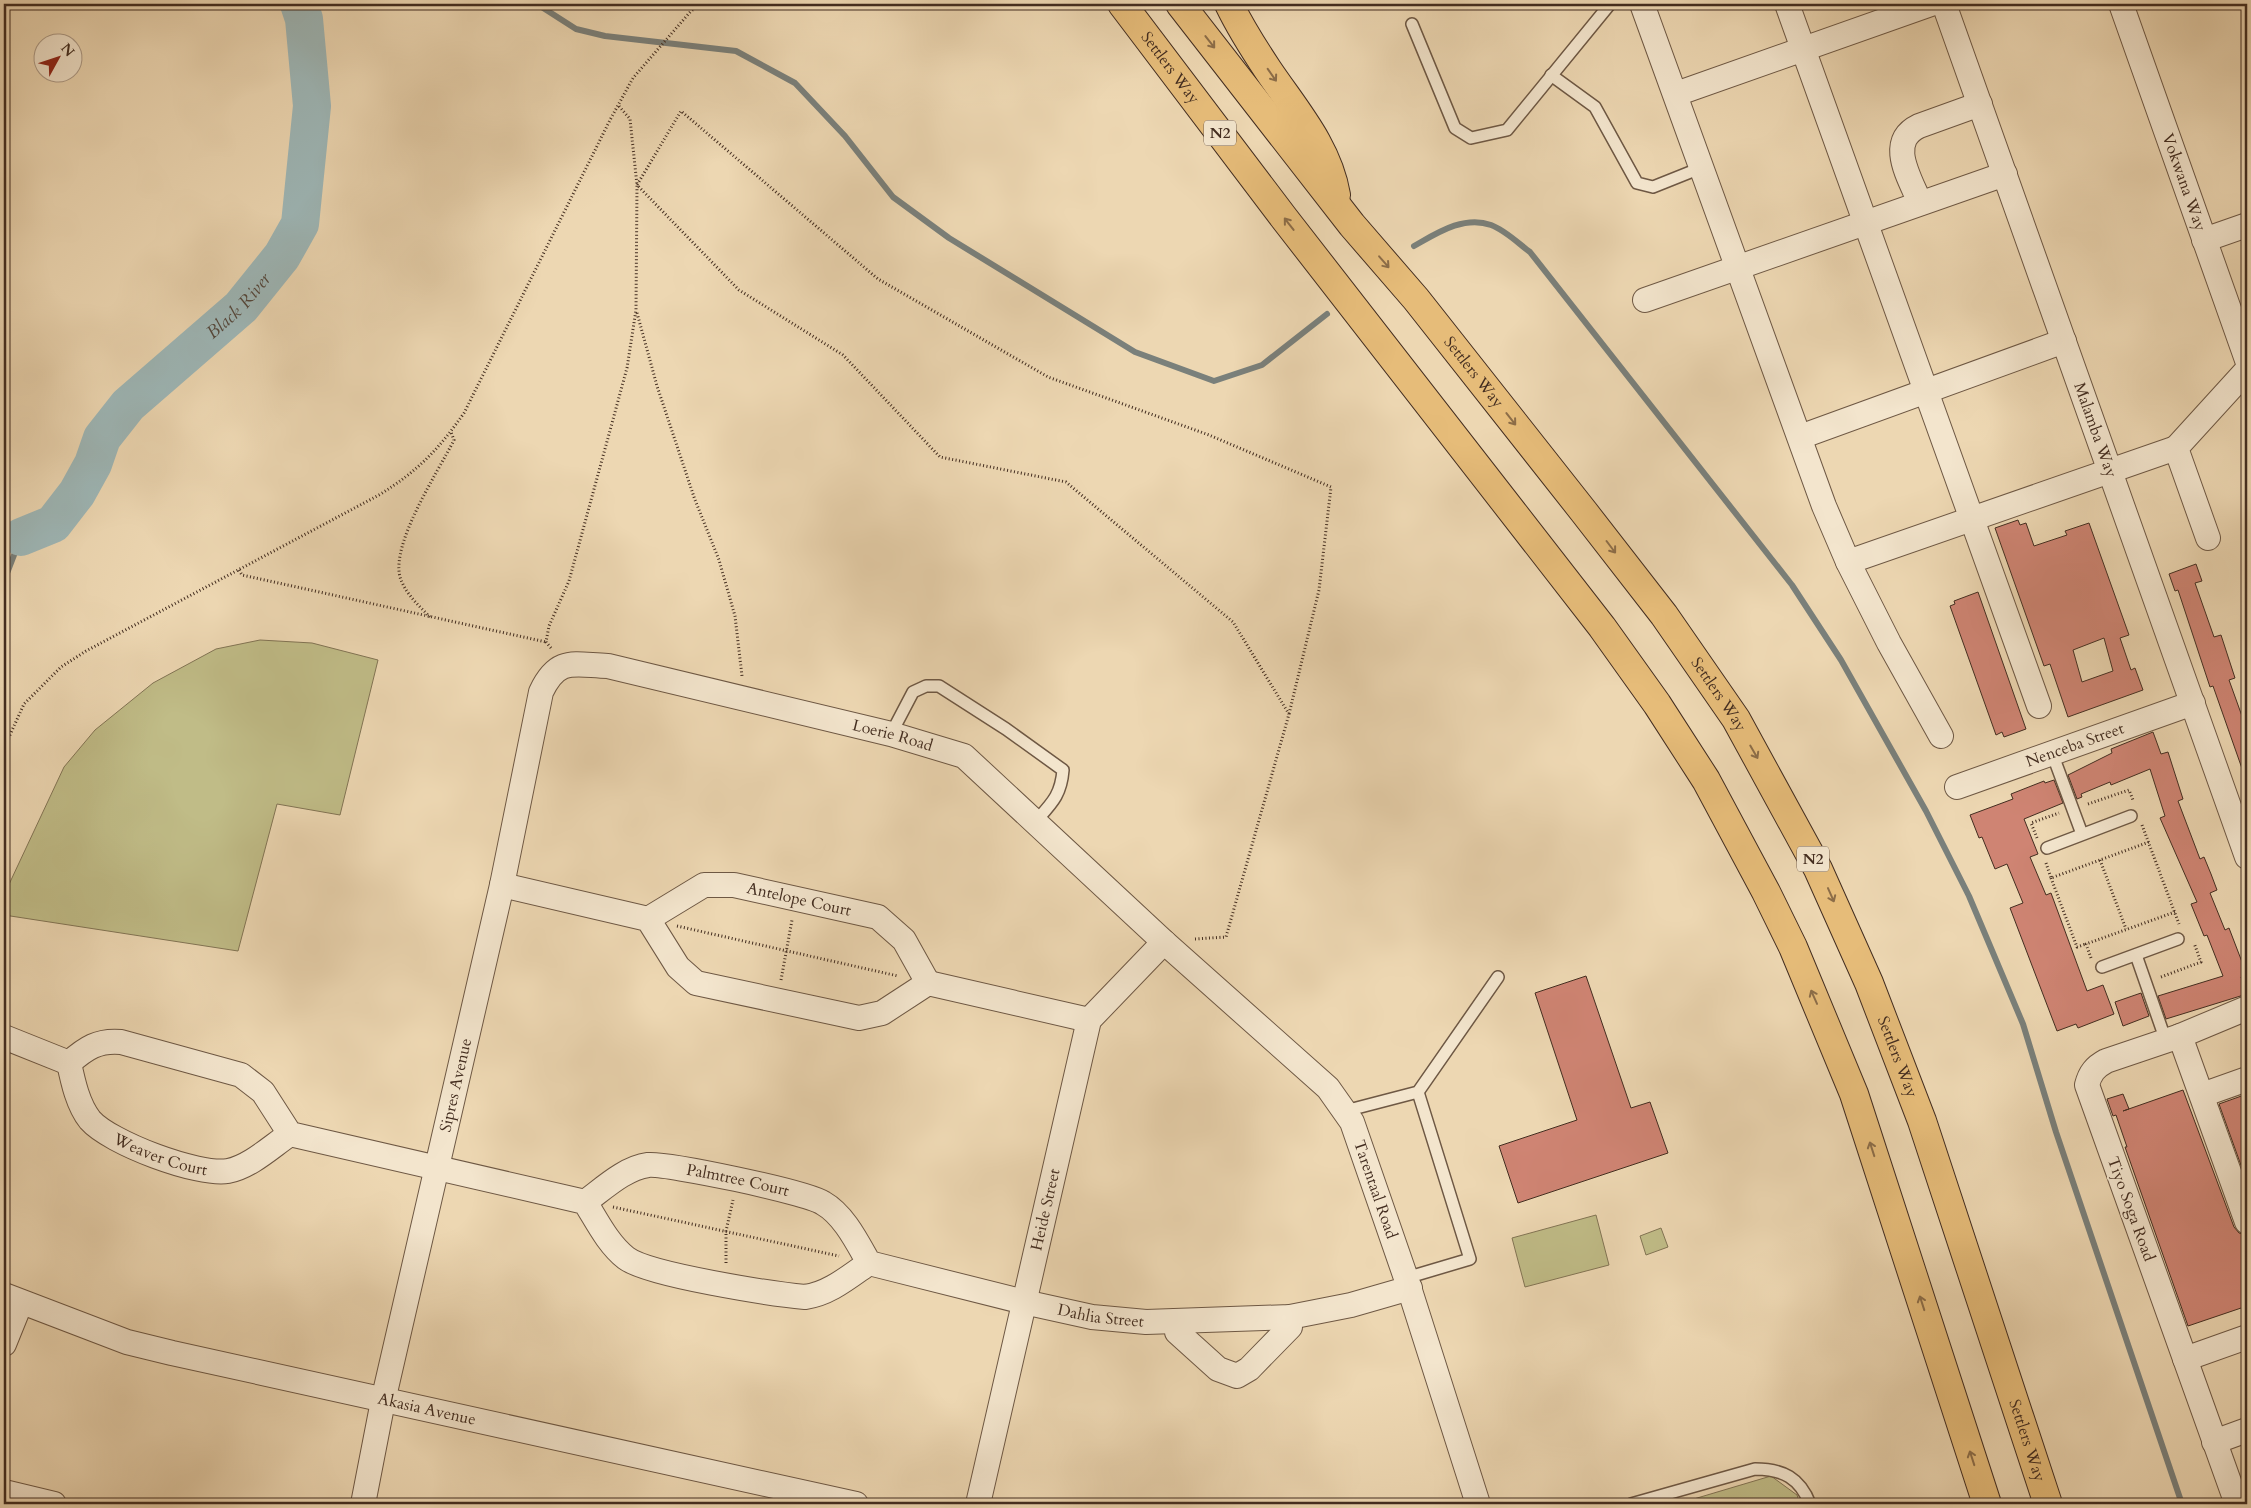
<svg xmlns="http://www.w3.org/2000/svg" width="2251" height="1508" viewBox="0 0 2251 1508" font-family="Cardo,serif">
<rect width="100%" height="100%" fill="#edd7b2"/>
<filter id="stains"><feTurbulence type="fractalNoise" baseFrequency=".004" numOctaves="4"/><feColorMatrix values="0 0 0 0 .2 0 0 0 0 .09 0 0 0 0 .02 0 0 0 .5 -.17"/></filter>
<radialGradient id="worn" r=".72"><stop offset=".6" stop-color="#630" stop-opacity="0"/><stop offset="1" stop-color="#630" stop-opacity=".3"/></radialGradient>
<g fill="#c0bc87" stroke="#827454">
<polygon points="260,640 312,643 378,660 340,815 277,804 238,951 4,915 4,895 64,767 95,730 153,683 216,649"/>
<polygon points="1596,1215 1609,1265 1525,1287 1512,1238"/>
<polygon points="1661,1228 1668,1247 1646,1255 1640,1236"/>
<polygon points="1771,1476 1797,1495 1800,1504 1677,1504"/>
</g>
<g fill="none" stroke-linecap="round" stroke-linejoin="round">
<g stroke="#7a807b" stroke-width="6">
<polyline points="537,4 576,29 605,36 736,51 795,83 845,136 893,197 949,238 1135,352 1214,381 1262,365 1327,314"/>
<path d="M 1414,246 C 1437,233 1464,215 1491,225 C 1505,230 1519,244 1530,252 L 1792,585 L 1841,660 L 1926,811 L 1969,896 L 2023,1024 L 2056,1132 L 2182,1504"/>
<polyline points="4,534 21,537 4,581"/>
</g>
<path stroke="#9eb7b7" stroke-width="38" id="s1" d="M 21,537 L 53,524 L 77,493 L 93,464 L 102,438 L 128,405 L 241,307 L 282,256 L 300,224 L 312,106 L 304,19 L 299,4"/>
</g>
<g fill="#cf8473" stroke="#432d20" fill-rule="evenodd">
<path d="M 2018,520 L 2020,525 L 2026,523 L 2034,546 L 2067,535 L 2065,531 L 2089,523 L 2129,635 L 2120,638 L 2131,670 L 2135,668 L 2143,690 L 2068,717 L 2050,664 L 2044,666 L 1995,528 ZM 2104,638 L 2113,671 L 2082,682 L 2073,650 Z"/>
<polygon points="2196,564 2202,581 2195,583 2214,637 2221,635 2235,678 2229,680 2247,730 2247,777 2245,777 2213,686 2210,687 2178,590 2175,591 2169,574"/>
<polygon points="1978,592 2026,729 2004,737 2002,732 1996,735 1950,606 1955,604 1954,601"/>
<polygon points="2153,732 2161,754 2168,752 2183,799 2178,801 2200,859 2204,857 2211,874 2217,890 2210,893 2225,930 2229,928 2247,975 2241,977 2247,994 2166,1019 2158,996 2223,976 2207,935 2204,936 2191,904 2197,902 2160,818 2165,816 2150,769 2111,785 2110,782 2081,794 2082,797 2077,799 2068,775 2112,753 2111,749"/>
<polygon points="2054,780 2063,803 2024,819 2038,854 2030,857 2046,895 2051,893 2087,991 2103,985 2114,1014 2078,1028 2076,1024 2057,1031 2010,908 2023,903 2007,864 1995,869 1982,837 1979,838 1970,815 2013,799 2011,794 2044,781 2045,783"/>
<polygon points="1586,976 1631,1108 1650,1102 1668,1153 1518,1203 1499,1146 1577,1120 1535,993"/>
<polygon points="2141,993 2149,1016 2123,1026 2115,1002"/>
<polygon points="2183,1090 2234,1227 2239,1233 2247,1235 2247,1306 2188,1326 2125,1147 2127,1147 2116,1115 2113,1116 2107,1099 2123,1094 2129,1109 2123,1111"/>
<polygon points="2247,1094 2247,1182 2219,1104"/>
</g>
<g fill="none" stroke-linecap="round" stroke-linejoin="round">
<g stroke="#6e5844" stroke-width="14">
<g id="service">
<polyline points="1412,24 1455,128 1471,138 1507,130 1610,4"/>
<polyline points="1551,75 1595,107 1637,183 1653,187 1703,167"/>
<path d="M 891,734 L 913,692 L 926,686 L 939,686 L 1006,729 L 1063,770 C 1061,795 1052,803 1036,821"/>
<polyline points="2052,753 2082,834"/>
<polyline points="2047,848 2131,816"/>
<polyline points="2136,955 2166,1041"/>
<polyline points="2102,967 2178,939"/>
<polyline points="1345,1111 1418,1092 1498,977"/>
<polyline points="1406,1278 1470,1259 1418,1092"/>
<path d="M 1631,1504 L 1755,1469 C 1783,1469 1800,1478 1810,1504"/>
</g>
</g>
<g stroke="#6e5844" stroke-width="26">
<g id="minor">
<polyline points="1642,4 1824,506 1848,562 2176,448"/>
<polyline points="1787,4 2039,706"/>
<path id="s2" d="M 1944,4 L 2247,857"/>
<path id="s3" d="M 2121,4 L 2247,360"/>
<polyline points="1676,94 1931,4"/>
<path d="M 1920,203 C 1910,178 1886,142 1919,126 L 1980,104"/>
<polyline points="2204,240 2247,225"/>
<polyline points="1645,300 2005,174"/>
<polyline points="1800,437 2064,341"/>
<polyline points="2208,538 2176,448 2247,370"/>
<polyline points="1848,562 1889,643 1941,736"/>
<path id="s4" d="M 1957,787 L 2193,703"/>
<polyline points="502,885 648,919 678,967 696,983 859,1018 882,1013 928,983 1089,1020"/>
<path id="s5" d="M 648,919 L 704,885 L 734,885 L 878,917 L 904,940 L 928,983"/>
<polyline points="2180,1036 2247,1222"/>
<polyline points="4,1037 69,1063"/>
<path d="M 69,1063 C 86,1048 98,1040 121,1042 L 241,1075 L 263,1092 L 290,1134 L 585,1202 C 597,1221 608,1244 626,1258 C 648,1275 773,1294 805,1297 C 829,1294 850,1276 869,1263"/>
<path id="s6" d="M 69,1063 C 73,1082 78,1105 90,1120 C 110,1143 198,1176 228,1171 C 250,1167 272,1146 290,1134"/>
<polyline points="2202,1095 2247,1079"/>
<path id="s7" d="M 585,1202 C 603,1189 625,1168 648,1165 C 667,1163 806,1192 823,1203 C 844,1215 857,1242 869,1263 L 1024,1302 L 1092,1317 L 1146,1322 L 1290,1317 L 1351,1305 L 1410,1288"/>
<path id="s8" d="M 4,1295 L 127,1342 L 172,1353 L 856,1504"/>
<polyline points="1176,1321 1177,1332 1218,1369 1237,1376 1249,1369 1290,1327 1290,1317"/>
<polyline points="4,1344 21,1302"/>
<polyline points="2185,1359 2247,1337"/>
<polyline points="2214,1442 2247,1430"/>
<polyline points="4,1492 54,1504"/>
<path id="s9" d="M 363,1504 L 383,1401 L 502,885 L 541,692 C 558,656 574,665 608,666 L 891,734 L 964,756 L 1164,942 L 1328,1088 L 1352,1122 L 1406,1278 L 1478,1504"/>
<path id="s10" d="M 978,1504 L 1089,1020 L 1164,942"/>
<path d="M 2237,1504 L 2087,1085 C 2090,1073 2095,1067 2106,1061 L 2180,1036 L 2247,1008"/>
</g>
</g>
<g stroke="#432d20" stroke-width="30">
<g id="motorway">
<path id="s11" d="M 1122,4 L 1284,218 L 1602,627 L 1657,704 L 1706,780 L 1766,892 L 1793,947 L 1854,1094 L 1987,1504"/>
<path id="s12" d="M 1180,4 L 1352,225 L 1416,299 L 1584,512 L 1664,615 L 1736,719 L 1818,869 L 1869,983 L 1922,1121 L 2048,1504"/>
<path d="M 1229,4 C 1240,27 1254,49 1268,70 C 1295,110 1328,147 1336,195"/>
</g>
</g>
<g stroke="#432d20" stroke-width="3" stroke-dasharray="1 2.5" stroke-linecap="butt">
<polyline points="637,313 657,386 695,500 719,560 735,616 742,676"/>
<polyline points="239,570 242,575 546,642"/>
<path d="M 430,617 C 418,605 405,593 400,577 C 391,543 438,472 454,440 L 451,432"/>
<polyline points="551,648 546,642 549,626 569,581 627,368 636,310 637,185 630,119 618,105"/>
<path d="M 4,748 L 24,704 L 61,667 L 86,651 L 379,495 C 418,471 439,449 464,413 L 610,120 L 633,78 L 691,11 L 701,4"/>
<polyline points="2088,804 2129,790 2133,800"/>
<polyline points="2142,825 2179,924"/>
<polyline points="2037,838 2031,823 2059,813"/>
<polyline points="2100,860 2126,929"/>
<polyline points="2046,863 2051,878 2149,842"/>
<polyline points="2051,878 2077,947 2086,944"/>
<polyline points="677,926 898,976"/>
<polyline points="1195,939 1226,937 1289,714 1233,622 1066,482 940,457 843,355 739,290 637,185 681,111 878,279 1048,377 1209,435 1331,487 1319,590 1289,714"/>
<polyline points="2091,958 2086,944 2175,912"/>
<polyline points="2161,977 2201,962 2194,943"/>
<polyline points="781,980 792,920"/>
<polyline points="613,1207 839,1256"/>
<polyline points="726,1263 726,1231 733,1200"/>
</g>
<use href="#service" stroke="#f3e5cd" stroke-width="11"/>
<use href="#minor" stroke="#f3e5cd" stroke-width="24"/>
<use href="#motorway" stroke="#e6bc79" stroke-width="28"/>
</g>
<defs><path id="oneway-shaft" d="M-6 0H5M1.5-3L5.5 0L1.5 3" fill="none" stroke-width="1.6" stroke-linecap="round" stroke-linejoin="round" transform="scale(1.25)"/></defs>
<g stroke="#8c6d48">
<use href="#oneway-shaft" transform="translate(1210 42) rotate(52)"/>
<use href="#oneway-shaft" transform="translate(1272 75) rotate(55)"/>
<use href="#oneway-shaft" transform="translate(1289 224) rotate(-128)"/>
<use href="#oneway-shaft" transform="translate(1384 262) rotate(49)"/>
<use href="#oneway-shaft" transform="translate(1511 419) rotate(52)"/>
<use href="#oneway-shaft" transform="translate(1611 547) rotate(53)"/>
<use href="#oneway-shaft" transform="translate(1754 752) rotate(60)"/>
<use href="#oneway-shaft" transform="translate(1831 895) rotate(66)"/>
<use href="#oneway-shaft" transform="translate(1814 997) rotate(-114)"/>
<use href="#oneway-shaft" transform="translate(1872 1149) rotate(-108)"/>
<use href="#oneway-shaft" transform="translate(1922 1303) rotate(-108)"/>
<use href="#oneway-shaft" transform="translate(1972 1458) rotate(-108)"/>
</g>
<g text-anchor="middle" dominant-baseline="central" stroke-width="4" stroke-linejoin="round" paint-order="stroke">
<g fill="#f3e5cd" stroke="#786454" stroke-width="1">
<rect x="1204" y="120.5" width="32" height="25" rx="4"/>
<rect x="1797" y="846.5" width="32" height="25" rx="4"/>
</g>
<g font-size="15" font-weight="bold" fill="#432d20">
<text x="1220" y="133">N2</text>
<text x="1813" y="859">N2</text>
</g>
<g font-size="16" fill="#432d20" stroke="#f3e5cd">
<text stroke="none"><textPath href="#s11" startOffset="80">Settlers Way</textPath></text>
<text stroke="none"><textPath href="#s3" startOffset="189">Vokwana Way</textPath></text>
<text stroke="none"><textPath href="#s12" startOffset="471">Settlers Way</textPath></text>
<text stroke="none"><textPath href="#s2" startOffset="452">Malamba Way</textPath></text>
<text stroke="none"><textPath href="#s12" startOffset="876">Settlers Way</textPath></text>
<text stroke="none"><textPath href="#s9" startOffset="1204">Loerie Road</textPath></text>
<text stroke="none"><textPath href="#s4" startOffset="125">Nenceba Street</textPath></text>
<text stroke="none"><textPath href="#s5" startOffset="162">Antelope Court</textPath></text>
<text stroke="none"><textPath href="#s12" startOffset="1281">Settlers Way</textPath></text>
<text stroke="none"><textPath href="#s9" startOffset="429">Sipres Avenue</textPath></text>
<text stroke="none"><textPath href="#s6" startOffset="141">Weaver Court</textPath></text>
<text stroke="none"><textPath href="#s7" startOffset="165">Palmtree Court</textPath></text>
<text stroke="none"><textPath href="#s9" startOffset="1884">Tarentaal Road</textPath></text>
<text stroke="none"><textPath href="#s10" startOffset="302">Heide Street</textPath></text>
<text transform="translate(2131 1209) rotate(70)">Tiyo Soga Road</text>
<text stroke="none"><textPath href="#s7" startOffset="568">Dahlia Street</textPath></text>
<text stroke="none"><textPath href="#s8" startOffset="439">Akasia Avenue</textPath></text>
<text stroke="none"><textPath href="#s12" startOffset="1686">Settlers Way</textPath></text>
</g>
<g font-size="18" font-style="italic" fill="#55493e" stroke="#f3e5cd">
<text stroke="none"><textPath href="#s1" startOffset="325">Black River</textPath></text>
</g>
</g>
<rect width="2251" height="1508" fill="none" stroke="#edd7b2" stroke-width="20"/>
<rect x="5" y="5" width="2241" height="1498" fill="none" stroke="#432d20" stroke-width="2.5"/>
<rect x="10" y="10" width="2231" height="1488" fill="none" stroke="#432d20"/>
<g transform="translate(58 58) rotate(50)"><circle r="24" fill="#f3e5cd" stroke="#ad9b88"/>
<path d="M0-4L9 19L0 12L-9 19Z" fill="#8f2418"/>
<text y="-8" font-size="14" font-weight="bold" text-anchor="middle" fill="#432d20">N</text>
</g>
<rect width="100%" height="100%" filter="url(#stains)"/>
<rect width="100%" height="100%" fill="url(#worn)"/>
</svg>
